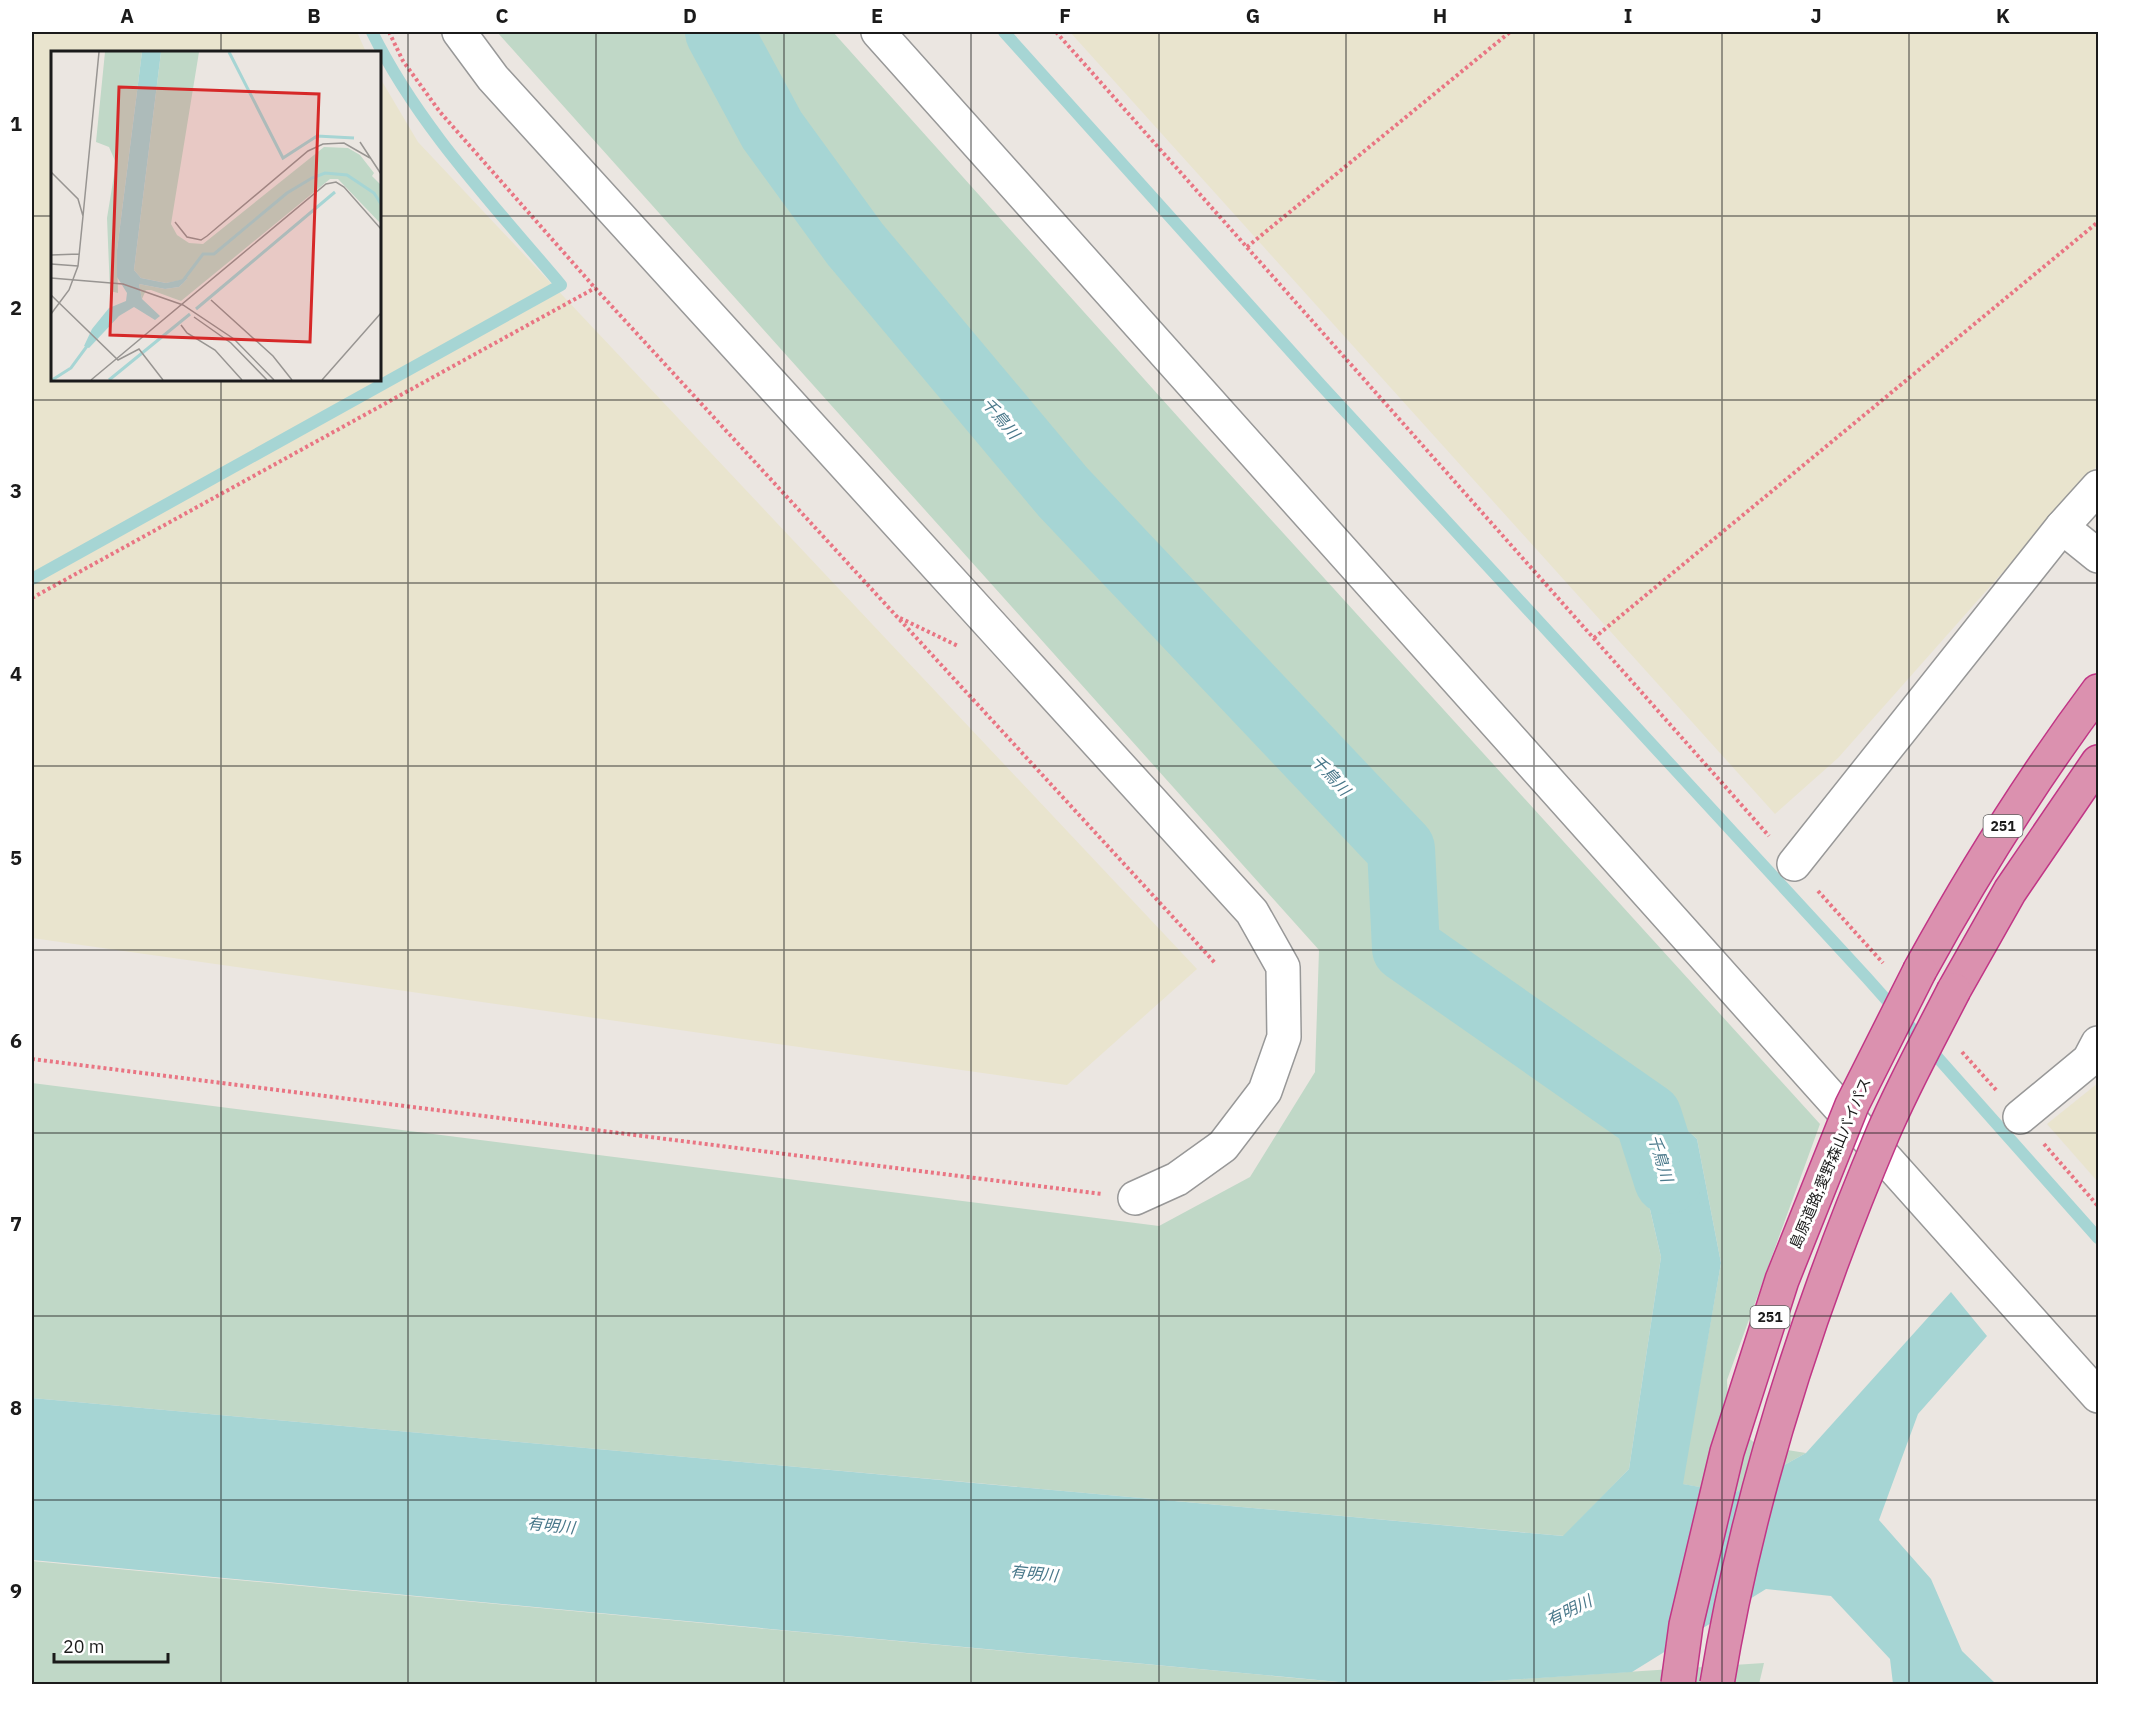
<svg xmlns="http://www.w3.org/2000/svg" width="2130" height="1716" viewBox="0 0 2130 1716" font-family="'IBM Plex Sans','Noto Sans JP',sans-serif">
<rect width="100%" height="100%" fill="#ebe6e1"/>
<g fill="#e9e4ce">
<polygon points="32,32 357,32 366,52 52,52 52,380 380,380 380,78 418,142 1197,969 1067,1085 32,938"/>
<polygon points="1070,32 2098,32 2098,465 1838,758 1775,814"/>
<polygon points="2098,1083 2098,1182 2047,1124"/>
</g>
<g fill="#c0d8c7">
<polygon points="497,32 833,32 1196,437 1820,1124 1727,1380 1729,1421 1757,1445 1806,1453 1734,1493 1682,1484 1721,1263 1697,1139 1617,1067 1661,1257 1629,1469 1564,1536 32,1398 32,1083 1159,1226 1250,1177 1315,1072 1319,950"/>
<polygon points="32,1561 1360,1684 32,1684"/>
<polygon points="1764,1663 1759,1684 1446,1684"/>
</g>
<polygon fill="#a6d5d4" points="1617,1066 1697,1139 1721,1263 1683,1484 1734,1493 1806,1453 1951,1292 1987,1336 1918,1414 1879,1520 1931,1579 1962,1651 1996,1684 1893,1684 1890,1659 1831,1596 1766,1589 1632,1672 1446,1684 1360,1684 32,1560 32,1398 1563,1536 1629,1469 1661,1257"/>
<g fill="none" stroke-linecap="round" stroke-linejoin="round">
<g stroke="#a6d5d4" stroke-width="12">
<polyline points="1004,32 1321,385 1867,978 2098,1238"/>
<path d="M 32,579 L 561,285 C 493,204 419,127 372,32"/>
</g>
<polyline stroke="#a6d5d4" stroke-width="68" points="719,32 772,130 855,244 1063,492 1401,849 1406,948 1648,1117 1668,1180"/>
<g stroke="#989898" stroke-width="36">
<g id="minor">
<polyline points="459,32 493,78 1252,912 1283,967 1284,1037 1265,1091 1223,1146 1177,1179 1135,1198"/>
<polyline points="878,32 2098,1396"/>
<polyline points="2062,527 2098,556"/>
<polyline points="1794,864 2062,527 2098,487"/>
<polyline points="2020,1117 2089,1060 2098,1043"/>
</g>
</g>
<g stroke="#c13686" stroke-width="36">
<g id="motorway">
<path d="M 1920,970 C 1975,870 2030,782 2098,691"/>
<polyline points="1954,990 2010,891 2098,762"/>
</g>
</g>
<g stroke="#e97583" stroke-width="4" stroke-dasharray="3 3" stroke-linecap="butt">
<polyline points="389,32 403,61 440,112 595,288 1216,964"/>
<polyline points="1056,32 1769,836"/>
<polyline points="1247,247 1510,32"/>
<polyline points="32,598 595,288"/>
<polyline points="900,618 958,646"/>
<polyline points="1594,638 2098,222"/>
<polyline points="1818,891 1883,963"/>
<polyline points="1962,1052 1997,1091"/>
<polyline points="32,1059 1102,1194"/>
<polyline points="2044,1144 2098,1206"/>
</g>
<use href="#minor" stroke="#fff" stroke-width="33"/>
<use href="#motorway" stroke="#db91af" stroke-width="33"/>
<g stroke="#c13686" stroke-width="36" stroke-linecap="butt">
<g id="motorway-bridge">
<polyline points="1678,1684 1686,1625 1727,1452 1782,1280 1852,1105 1920,970"/>
<path d="M 1717,1684 C 1748,1495 1808,1310 1883,1133 C 1904,1084 1930,1037 1954,990"/>
</g>
</g>
<use href="#motorway-bridge" stroke="#db91af" stroke-width="33"/>
</g>
<path fill="none" stroke="#1b1b1b" stroke-width="1.5" stroke-opacity="0.55" d="M 221,32 L 221,52M 408,32 L 408,1684M 596,32 L 596,1684M 784,32 L 784,1684M 971,32 L 971,1684M 1159,32 L 1159,1684M 1346,32 L 1346,1684M 1534,32 L 1534,1684M 1722,32 L 1722,1684M 1909,32 L 1909,1684M 32,216 L 52,216M 380,216 L 2098,216M 221,380 L 221,1684M 32,400 L 2098,400M 32,583 L 2098,583M 32,766 L 2098,766M 32,950 L 2098,950M 32,1133 L 2098,1133M 32,1316 L 2098,1316M 32,1500 L 2098,1500"/>
<g text-anchor="middle" dominant-baseline="central" stroke-width="6" stroke-linejoin="round" paint-order="stroke">
<g fill="#fff" stroke="#5f5f5f" stroke-width="1.5">
<rect x="1983.5" y="815" width="39" height="22" rx="4.5"/>
<rect x="1750.5" y="1306" width="39" height="22" rx="4.5"/>
</g>
<g font-size="14" font-weight="bold" fill="#1b1b1b">
<text x="2003" y="826">251</text>
<text x="1770" y="1317">251</text>
</g>
<g font-size="15" fill="#1b1b1b" stroke="#fff">
<text transform="translate(1830 1163) rotate(-67)">島原道路;愛野森山バイパス</text>
</g>
<g font-size="16" font-style="italic" fill="#49788a" stroke="#fff">
<text transform="translate(1001 418) rotate(50)">千鳥川</text>
<text transform="translate(1331 775) rotate(47)">千鳥川</text>
<text transform="translate(1661 1158) rotate(73)">千鳥川</text>
<text transform="translate(551 1525) rotate(6)">有明川</text>
<text transform="translate(1034 1573) rotate(6)">有明川</text>
<text transform="translate(1569 1610) rotate(-26)">有明川</text>
</g>
</g>
<g transform="translate(51 51)">
<rect width="330" height="330" fill="#ebe6e1"/>
<path d="M 54,1 L 91,1 L 66,199 L 67,242 L 59,240 L 56,167 L 65,112 L 58,96 L 45,91 ZM 110,1 L 148,1 L 120,173 L 126,184 L 138,192 L 152,193 L 273,96 L 297,97 L 309,104 L 323,122 L 321,125 L 330,134 L 330,173 L 287,128 L 279,128 L 130,250 L 100,239 L 95,239 L 91,248 L 88,233 L 114,238 L 128,236 L 136,228 L 115,232 L 90,227 L 83,219 Z" fill="#c0d8c7"/>
<path d="M 91,1 L 110,1 L 83,219 L 90,227 L 115,232 L 137,227 L 128,236 L 114,238 L 88,233 L 91,248 L 109,265 L 104,269 L 83,256 L 68,265 L 38,297 L 33,295 L 41,278 L 58,257 L 75,250 L 76,242 L 66,226 L 66,199 Z" fill="#a6d5d4"/>
<path fill="none" stroke="#a6d5d4" stroke-width="3" d="M 178,1 L 232,107 L 266,85 L 303,87M 126,232 L 131,231 L 152,203 L 163,203 L 236,142 L 261,127 L 274,122 L 296,124 L 323,142 L 330,153M 145,258 L 284,141M 1,329 L 20,317 L 42,287M 58,329 L 139,263"/>
<path fill="none" stroke="#989592" stroke-width="1.5" d="M 309,91 L 330,123M 0,121 L 27,148 L 32,165 L 27,215 L 18,239 L 0,263M 32,165 L 48,1M 124,171 L 136,186 L 150,189 L 156,185 L 257,100 L 272,93 L 293,92 L 319,107M 0,204 L 28,203M 0,213 L 27,215M 0,227 L 72,233 L 132,254 L 183,288 L 223,329M 0,244 L 67,309 L 88,298 L 112,329M 160,249 L 222,305 L 241,329M 143,266 L 180,292 L 216,329M 130,274 L 136,282 L 164,299 L 191,329M 40,329 L 275,133 L 285,131 L 293,136 L 330,178M 271,329 L 330,262"/>
<path fill="#d62828" fill-opacity="0.15" stroke="#d62828" stroke-width="3" d="M 68,36 L 268,43 L 259,291 L 59,284 Z"/>
<rect width="330" height="330" fill="none" stroke="#1b1b1b" stroke-width="3"/>
</g>
<rect width="2130" height="1716" fill="none" stroke="#ffffff" stroke-width="66"/>
<path d="M54 1653v9h114v-9" fill="none" stroke="#1b1b1b" stroke-width="3"/>
<text x="63" y="1653" font-size="18" fill="#1b1b1b" stroke="#ffffff" stroke-width="4.5" paint-order="stroke">20 m</text>
<rect x="33" y="33" width="2064" height="1650" fill="none" stroke="#1b1b1b" stroke-width="2"/>
<g font-size="20" text-anchor="middle" font-weight="bold" fill="#1b1b1b">
<text x="127" y="23">A</text>
<text x="314" y="23">B</text>
<text x="502" y="23">C</text>
<text x="690" y="23">D</text>
<text x="877" y="23">E</text>
<text x="1065" y="23">F</text>
<text x="1253" y="23">G</text>
<text x="1440" y="23">H</text>
<text x="1628" y="23">I</text>
<text x="1816" y="23">J</text>
<text x="2003" y="23">K</text>
<text x="16" y="131">1</text>
<text x="16" y="315">2</text>
<text x="16" y="498">3</text>
<text x="16" y="681">4</text>
<text x="16" y="865">5</text>
<text x="16" y="1048">6</text>
<text x="16" y="1231">7</text>
<text x="16" y="1415">8</text>
<text x="16" y="1598">9</text>
</g>
</svg>
